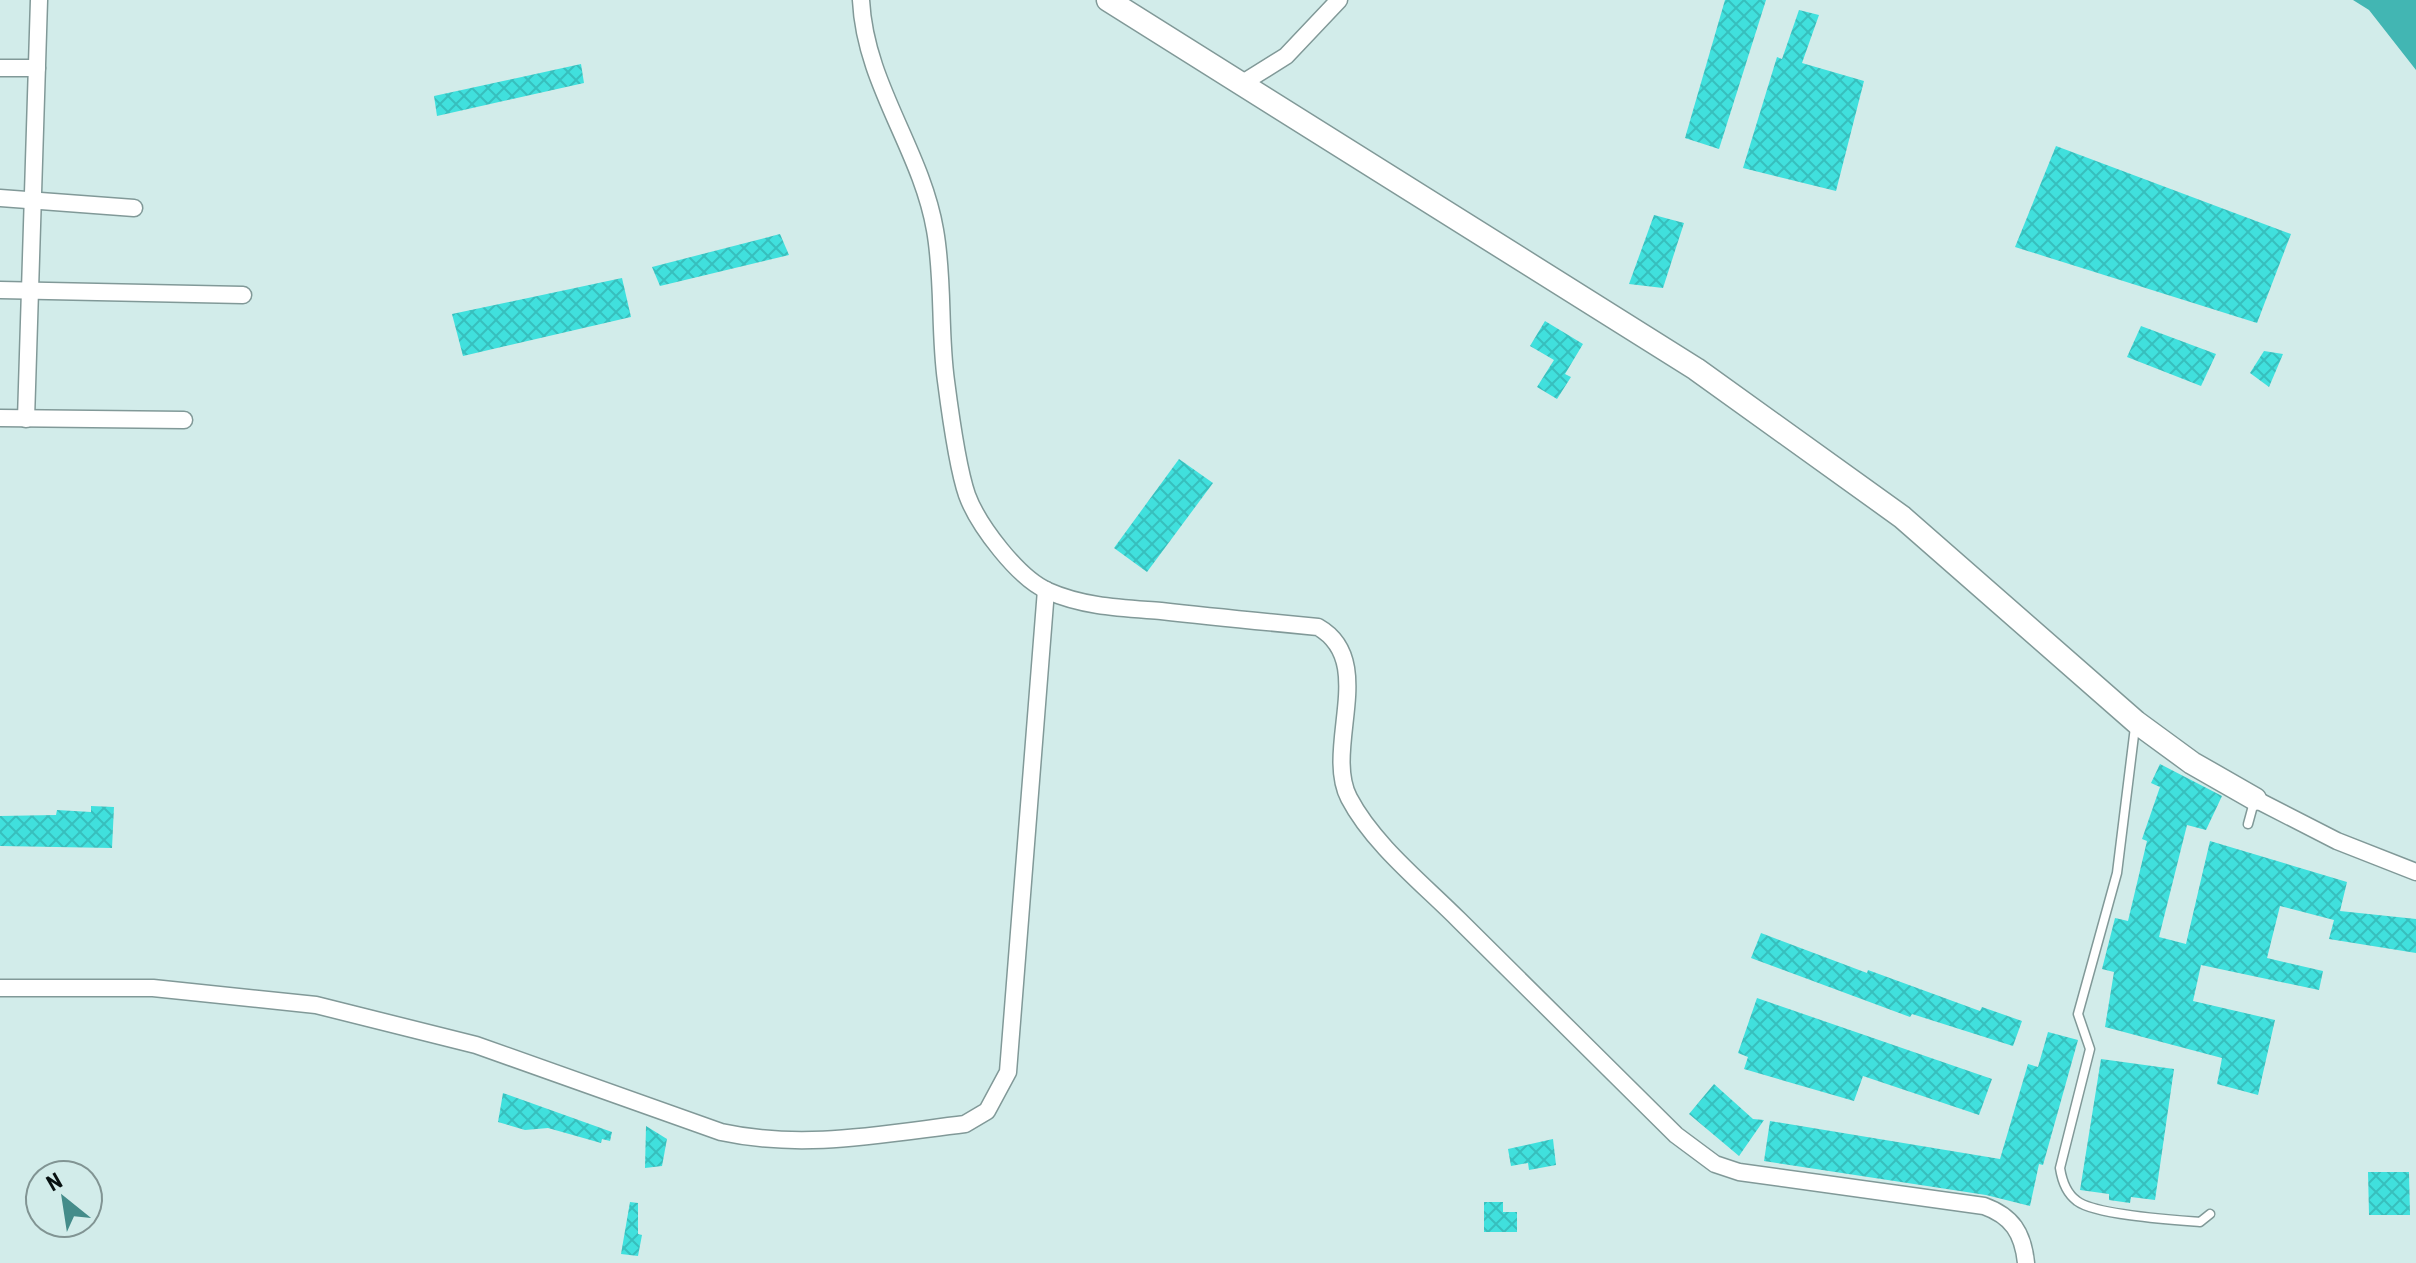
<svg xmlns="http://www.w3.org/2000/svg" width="2416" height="1263" viewBox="0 0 2416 1263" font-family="'Roboto Condensed',sans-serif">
<defs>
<pattern id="building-cross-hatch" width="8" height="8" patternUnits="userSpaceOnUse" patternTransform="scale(2)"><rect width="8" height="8" fill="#40e0dd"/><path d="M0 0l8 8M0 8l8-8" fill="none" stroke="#37bfbd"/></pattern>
</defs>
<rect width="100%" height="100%" fill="#d2ecea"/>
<polygon fill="#42b6b3" points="2353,0 2416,0 2416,70 2369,10"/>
<g fill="url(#building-cross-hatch)">
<polygon points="1725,0 1766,0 1719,149 1685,138"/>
<polygon points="1799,10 1819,15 1802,63 1864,81 1836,191 1743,168 1777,57 1782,59"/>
<polygon points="581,64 584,83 437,116 434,96"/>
<polygon points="2056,146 2291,234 2257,323 2015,247"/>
<polygon points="1654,215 1684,223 1663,288 1629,284"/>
<polygon points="780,234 789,255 660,286 652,267"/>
<polygon points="622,278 631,317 463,356 452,314"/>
<polygon points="1545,321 1583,344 1565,374 1571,377 1557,399 1537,387 1554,360 1530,346"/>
<polygon points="2141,326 2216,354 2201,386 2127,357"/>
<polygon points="2264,351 2283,354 2269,387 2250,373"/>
<polygon points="1179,459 1213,483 1147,572 1114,548"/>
<polygon points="2160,764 2222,796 2206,830 2187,825 2159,937 2186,944 2210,841 2347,882 2340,911 2416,919 2416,953 2329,939 2334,920 2280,906 2267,958 2323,971 2319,990 2201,965 2193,1001 2275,1020 2258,1095 2217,1084 2222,1058 2105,1027 2114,972 2102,969 2115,918 2128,921 2147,841 2142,839 2160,787 2151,783"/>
<polygon points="91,806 114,807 112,848 0,846 0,816 56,815 57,810 91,812"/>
<polygon points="1761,933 1867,973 1868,970 1980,1011 1982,1007 2022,1021 2013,1046 1912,1014 1910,1017 1751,958"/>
<polygon points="1757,998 1992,1079 1979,1115 1863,1076 1854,1101 1744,1069 1748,1057 1738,1053"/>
<polygon points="2048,1032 2078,1040 2043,1165 2039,1164 2030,1206 1986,1195 1764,1161 1770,1121 2000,1159 2028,1064 2038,1067"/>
<polygon points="2101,1059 2174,1069 2155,1200 2131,1197 2130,1203 2109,1200 2109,1194 2080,1190"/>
<polygon points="1714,1084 1753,1119 1764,1120 1739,1156 1689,1114"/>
<polygon points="503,1093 612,1132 610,1141 602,1139 601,1143 548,1128 525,1130 498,1122"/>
<polygon points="646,1126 667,1139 662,1166 645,1168"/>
<polygon points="1553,1139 1556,1165 1529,1170 1528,1163 1511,1166 1508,1149"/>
<polygon points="2368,1172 2409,1172 2410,1215 2369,1215"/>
<polygon points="630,1202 638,1203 638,1234 642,1235 638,1256 621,1254"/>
<polygon points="1484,1202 1503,1202 1503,1212 1517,1212 1517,1232 1484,1232"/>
</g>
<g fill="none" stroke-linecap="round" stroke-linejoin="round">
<g stroke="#819998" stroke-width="11">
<g id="lane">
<path d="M 2135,727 L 2117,873 L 2078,1014 L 2090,1049 L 2060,1168 C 2062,1181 2066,1193 2077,1201 C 2095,1215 2174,1220 2200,1222 L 2210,1214"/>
<polyline points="2248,824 2254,802"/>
</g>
</g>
<g stroke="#819998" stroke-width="19">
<g id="street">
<path d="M 861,0 C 865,84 921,149 935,230 C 944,280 939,331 946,381 C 950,412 957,466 967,495 C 978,525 1018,578 1048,591 C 1084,607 1123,608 1161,611 C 1214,617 1266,622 1318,627 C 1378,661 1323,748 1349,798 C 1373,844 1422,883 1459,920 C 1531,992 1604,1063 1676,1135 L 1715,1164 L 1739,1172 L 1984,1206 C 2012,1216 2023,1233 2026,1263"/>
<polyline points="0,68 37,68"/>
<polyline points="1241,84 1286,56 1339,0"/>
<polyline points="0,198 134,208"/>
<polyline points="0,290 243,295"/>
<polyline points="0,418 184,420"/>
<polyline points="26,419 39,0"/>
<polyline points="2255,799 2337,841 2416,872"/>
<path d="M 0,988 L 153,988 L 316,1005 L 476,1045 L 721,1132 C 803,1150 882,1134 965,1124 L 987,1111 L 1008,1072 L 1046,590"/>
</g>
</g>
<g stroke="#819998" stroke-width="25">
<polyline id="secondary" points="1108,0 1696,369 1902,517 2136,722 2192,763 2255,799"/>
</g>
<use href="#lane" stroke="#fff" stroke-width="8"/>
<use href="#street" stroke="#fff" stroke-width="16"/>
<use href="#secondary" stroke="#fff" stroke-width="22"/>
</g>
<g transform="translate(64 1199) rotate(330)"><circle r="38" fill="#d2ecea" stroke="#819493" stroke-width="2"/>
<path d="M0-6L14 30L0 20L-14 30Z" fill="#448c8a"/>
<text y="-12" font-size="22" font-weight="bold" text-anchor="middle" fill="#081111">N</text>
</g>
</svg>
